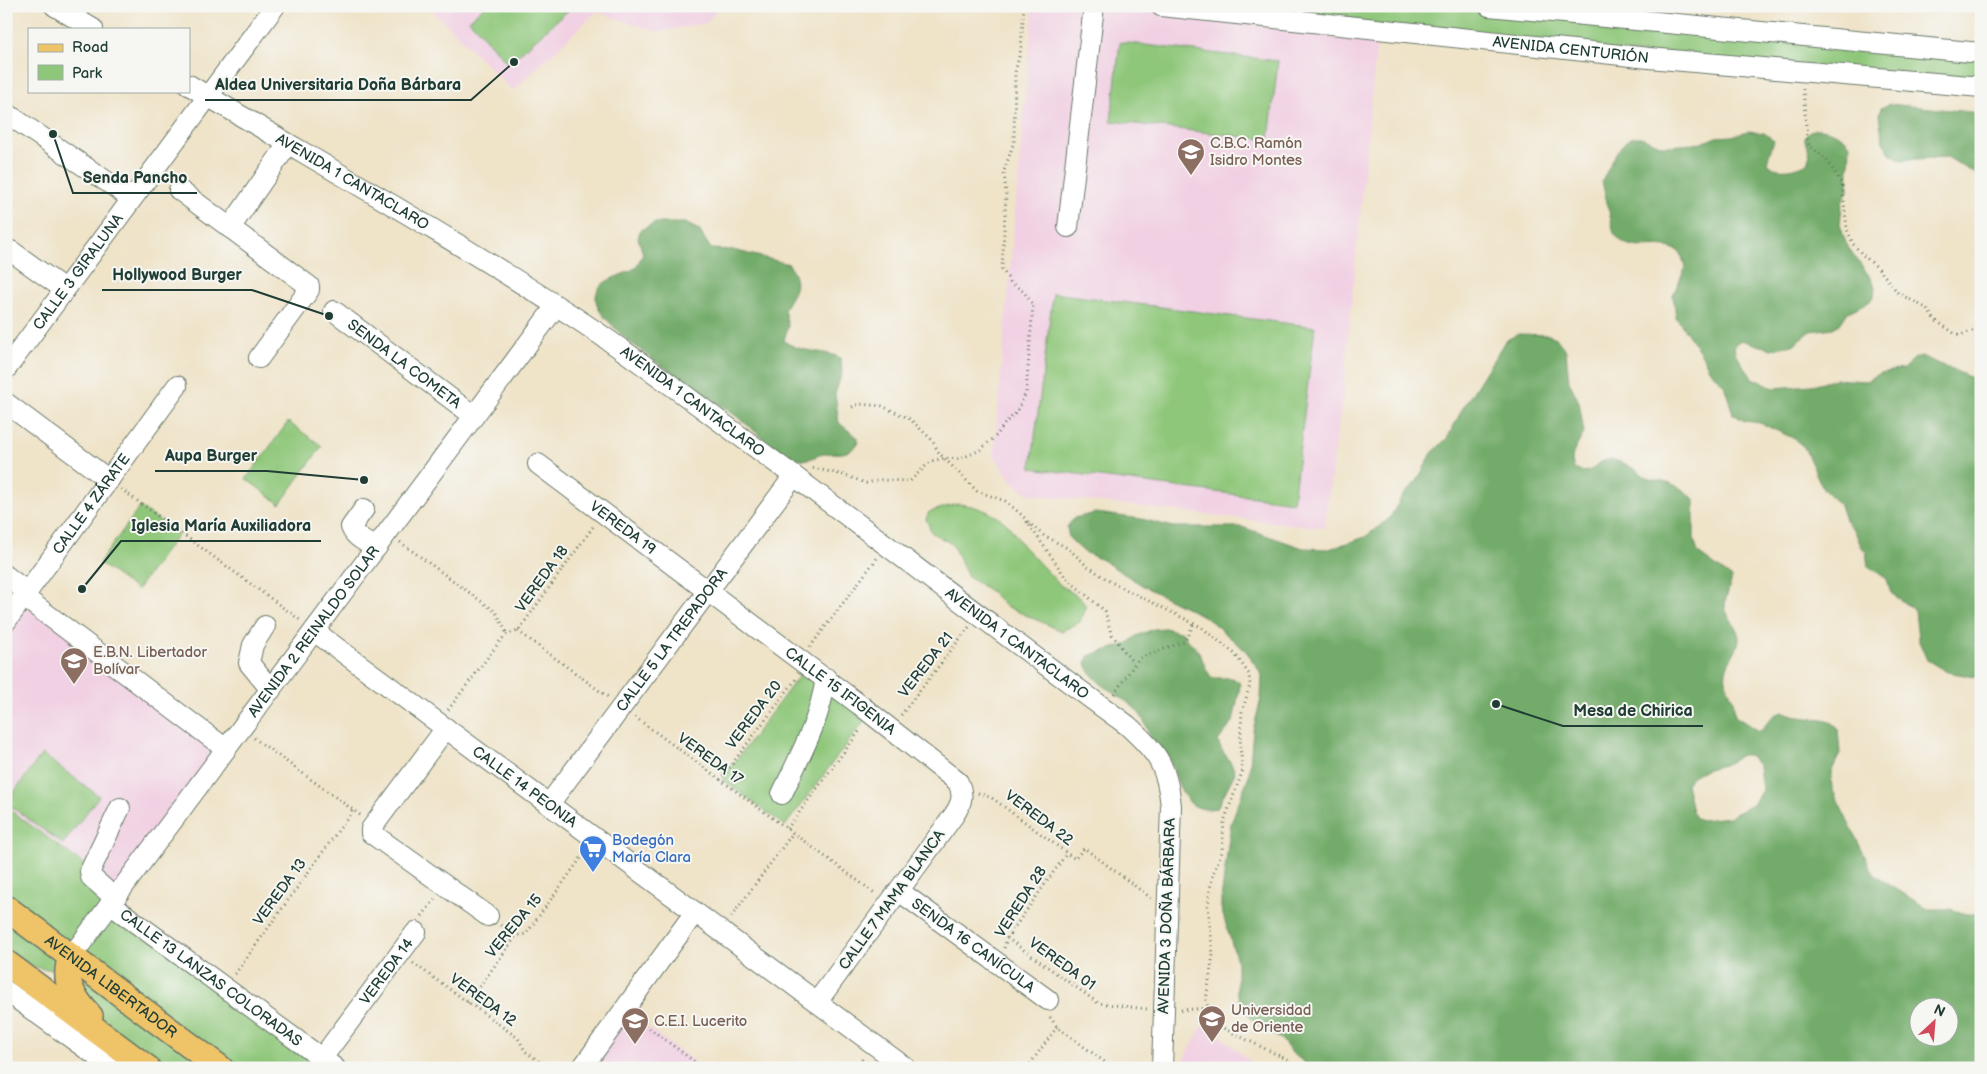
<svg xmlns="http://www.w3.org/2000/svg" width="1987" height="1074" viewBox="0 0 1987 1074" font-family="'Balsamiq Sans',sans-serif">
<rect width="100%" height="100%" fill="#f6f6f2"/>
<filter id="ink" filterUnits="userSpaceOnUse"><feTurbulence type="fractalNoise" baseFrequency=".02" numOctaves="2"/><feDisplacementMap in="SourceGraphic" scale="10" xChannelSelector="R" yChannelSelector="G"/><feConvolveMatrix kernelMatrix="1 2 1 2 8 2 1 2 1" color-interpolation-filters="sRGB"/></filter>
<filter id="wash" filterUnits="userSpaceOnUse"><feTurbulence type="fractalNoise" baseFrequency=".0096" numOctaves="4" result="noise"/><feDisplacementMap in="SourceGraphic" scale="20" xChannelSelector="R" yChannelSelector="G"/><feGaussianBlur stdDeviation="1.12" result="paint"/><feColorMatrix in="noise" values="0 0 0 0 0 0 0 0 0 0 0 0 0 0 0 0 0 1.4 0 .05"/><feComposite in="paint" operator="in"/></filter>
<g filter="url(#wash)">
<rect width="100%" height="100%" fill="#efe3c8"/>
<g fill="#f1d0e3">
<polygon points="428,6 720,6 707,23 659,32 596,12 513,91"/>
<polygon points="1033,6 1144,6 1378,29 1343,393 1324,528 1028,494 1015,484 1002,468 994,454"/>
<polygon points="24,597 226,749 121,890 6,806 6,621"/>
<polygon points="624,1010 703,1068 582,1068"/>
<polygon points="1204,1022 1258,1068 1180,1068"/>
</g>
<g fill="#8fc77a" stroke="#578257">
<polygon points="485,6 573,6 508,64 469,20"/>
<polygon points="1161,6 1489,6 1981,53 1981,87"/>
<polygon points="1120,42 1278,61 1269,140 1111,121"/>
<polygon points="1053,293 1315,327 1293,502 1031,468"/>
<polygon points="288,422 322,446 280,504 246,479"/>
<path d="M 956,504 C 971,504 990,511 1002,520 C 1013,528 1016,538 1024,547 C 1035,559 1047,571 1058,583 C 1067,591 1083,596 1086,608 L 1080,622 L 1062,631 L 1005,606 L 992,592 L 968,577 L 952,544 L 932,533 L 926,519 L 929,512 Z"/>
<polygon points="140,507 178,534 137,590 99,563"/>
<polygon points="807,665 870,713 785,826 722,779"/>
<polygon points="42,754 99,796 63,844 6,803"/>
<path d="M 6,807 L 120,891 L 72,957 L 110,905 L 334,1068 L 113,1068 L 6,991 L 6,963 L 120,1048 L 56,968 C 36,973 22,959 6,948 Z"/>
</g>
<g fill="#73ac6a" stroke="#49744f" fill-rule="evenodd">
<polygon points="1889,104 1981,113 1981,177 1947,157 1902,160 1891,154 1883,142 1879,115 1881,108"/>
<path d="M 1818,129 C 1828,129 1844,135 1850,145 L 1848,190 L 1842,203 L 1840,224 L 1847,246 L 1873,281 L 1875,289 L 1874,296 L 1869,302 L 1848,312 L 1840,324 L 1833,328 L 1811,331 L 1793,345 L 1771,349 L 1741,340 L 1734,345 L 1735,353 L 1752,378 L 1773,388 L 1812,385 L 1835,379 L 1866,381 L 1881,373 L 1903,369 L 1914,359 L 1921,356 L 1981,382 L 1981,678 L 1947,672 L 1927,660 L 1918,639 L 1915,611 L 1891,593 L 1887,579 L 1868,566 L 1866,552 L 1861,546 L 1855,531 L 1845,520 L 1840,505 L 1823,489 L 1804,447 L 1793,438 L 1760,423 L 1745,421 L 1733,414 L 1724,385 L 1709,369 L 1702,355 L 1676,317 L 1673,295 L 1685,268 L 1681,253 C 1660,237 1631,259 1614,233 L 1602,181 L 1616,153 L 1626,141 L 1633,137 L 1641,137 L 1663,146 L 1671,146 L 1702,143 L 1716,137 L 1732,136 L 1748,131 L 1764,133 L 1774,140 L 1767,162 C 1773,174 1798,169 1807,163 L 1810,155 C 1806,143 1798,132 1818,129 Z"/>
<path d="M 654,223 L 685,223 L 699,230 L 711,249 L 733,250 L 789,264 C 802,288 794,289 784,310 L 788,325 L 784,341 C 802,354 822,349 841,358 L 842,373 L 835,394 L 839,423 L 857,437 L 858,444 C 844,458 838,451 823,454 C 815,456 810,461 801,459 C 774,453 754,428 732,413 C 695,386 640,356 610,323 C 603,316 595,307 596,297 C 597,278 624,277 636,267 L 643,254 L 638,238 L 640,231 Z"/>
<path d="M 1518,334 L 1549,335 L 1556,338 L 1566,351 L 1569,381 L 1579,402 L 1584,433 L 1573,453 L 1572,460 L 1574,469 C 1594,478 1593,461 1609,460 C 1623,459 1637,472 1648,478 C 1653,481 1659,480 1664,481 C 1675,484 1686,491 1694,499 L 1694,538 L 1698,553 L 1731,577 C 1732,587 1724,597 1725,607 C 1727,619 1739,627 1739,639 C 1738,651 1728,659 1726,671 C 1724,683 1730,690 1733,701 C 1734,705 1734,711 1735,716 L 1758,731 C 1769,726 1767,715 1784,712 L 1799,717 L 1823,720 L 1833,723 L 1838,729 L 1840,753 L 1831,773 L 1832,789 L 1874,875 L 1928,909 L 1951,909 L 1966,914 L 1974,914 L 1981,910 L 1981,1068 L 1311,1068 L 1291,1052 L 1282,1040 L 1256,1024 L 1242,1007 L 1237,992 L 1237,961 L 1221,908 L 1221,900 L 1231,823 L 1249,775 L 1253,730 L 1261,699 L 1262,675 L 1246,651 L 1207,618 L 1145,587 L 1102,560 L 1084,552 L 1069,538 L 1067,527 L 1074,518 L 1096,513 L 1142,519 L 1173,527 L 1242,527 L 1303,548 L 1329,549 L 1365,537 L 1390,518 L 1401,498 L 1417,481 L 1432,453 L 1448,437 L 1463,408 L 1505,341 ZM 1741,755 L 1749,755 L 1759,766 L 1762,790 L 1754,803 L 1730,817 L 1702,820 L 1696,818 L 1692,811 L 1686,784 C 1693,770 1713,769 1726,764 C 1732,762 1736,758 1741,755 ZM 1920,1006 L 1950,1006 L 1950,1036 L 1920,1036 Z"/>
<path d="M 1165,628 L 1183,633 C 1186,642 1191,641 1196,648 C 1203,656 1203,667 1212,678 L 1232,678 L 1239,682 L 1240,686 L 1233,722 L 1218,741 C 1221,753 1232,760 1235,773 L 1217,808 C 1181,815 1180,782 1169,759 C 1165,750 1155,744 1150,736 C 1147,731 1147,726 1144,721 C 1132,696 1093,689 1086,663 L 1088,656 L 1127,644 L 1136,636 L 1154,629 Z"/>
</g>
</g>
<g filter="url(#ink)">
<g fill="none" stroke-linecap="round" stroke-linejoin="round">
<g stroke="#687768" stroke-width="22">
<g id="minor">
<polyline points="55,6 93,29"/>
<path id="s1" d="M 1161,6 L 1649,58 L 1981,87"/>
<polyline points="1489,6 1981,53"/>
<path id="s2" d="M 189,85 C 316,161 446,234 571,315 C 633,355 692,401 752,445 C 877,537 1001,633 1127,725 C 1157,752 1167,765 1171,806 L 1162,1068"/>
<polyline points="6,113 131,198"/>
<polyline points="179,190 309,286 309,290 259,358"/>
<polyline points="1068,227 1094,6"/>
<polyline points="230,228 288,144"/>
<polyline points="11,251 64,289"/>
<path id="s3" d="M 334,311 L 474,416"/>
<path id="s4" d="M 6,369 L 275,6"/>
<polyline points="6,403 109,480"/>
<path id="s5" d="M 538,464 L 860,705 L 958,782 C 964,795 962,803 954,815 L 817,1002"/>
<path d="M 364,509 L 351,527 C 355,538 367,543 377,547"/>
<polyline points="6,576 27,592"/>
<polyline points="24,597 226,749"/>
<path id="s6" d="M 6,621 L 177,386"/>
<polyline points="265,626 253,645 249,663 271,690"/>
<path id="s7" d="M 314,631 L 906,1068"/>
<polyline points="446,728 371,829 371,833 488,916"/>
<path d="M 782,794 C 801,753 819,723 826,678"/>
<path id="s8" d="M 549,804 L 794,476"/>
<path id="s9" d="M 899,891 L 1048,1000"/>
<polyline points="115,898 91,877 90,871 120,808"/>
<path id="s10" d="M 110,904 L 335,1068"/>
<path id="s11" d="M 71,957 L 556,306"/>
<polyline points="6,991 113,1068"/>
<path id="s12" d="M 322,1058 L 416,932"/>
<polyline points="582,1068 695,912"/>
</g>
</g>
<g stroke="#687768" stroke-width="28">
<g id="major">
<path id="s13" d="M 6,908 L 220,1068"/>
<path d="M 71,957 C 62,981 73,998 90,1016"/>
<polyline points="6,963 147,1068"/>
</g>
</g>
<g stroke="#687768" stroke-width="3" stroke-dasharray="1 4" stroke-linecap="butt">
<polyline points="1803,89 1807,138 1809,145 1826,159 1842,184 1847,229 1853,244 1863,255 1879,269 1898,293 1926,308 1935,320 1954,333 1960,335 1981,328"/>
<polyline points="852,407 859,404 882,406 910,419 932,440 939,453 977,491 1005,501 1023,516 1066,578 1105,611 1111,633 1133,663"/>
<polyline points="813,468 844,475 866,483 881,480 910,481 931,461 945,458 960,459 980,450 997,435 1005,423 1016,413 1026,393 1033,305 1024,292 1011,283 1002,269 1006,194 1004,171 1014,142 1015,72 1021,49 1024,6"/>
<polyline points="121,489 300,620"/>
<polyline points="1028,522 1043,535 1069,549 1086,565 1111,582 1201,627 1235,654 1249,674 1250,685 1242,712 1240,747 1243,770 1224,821 1222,852 1213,874 1210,889 1208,906 1213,955 1206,1000 1209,1011 1221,1027 1284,1058 1297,1068"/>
<polyline points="400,542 496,612 507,634"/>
<polyline points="518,631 608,697"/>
<polyline points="810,647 877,558"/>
<polyline points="1114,694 1139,658 1183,642 1188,637 1194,622"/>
<polyline points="448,710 500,641 507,634 518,631 593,527"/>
<polyline points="901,715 969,627"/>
<polyline points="635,717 876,894"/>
<polyline points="254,738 360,815"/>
<polyline points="720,780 796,679"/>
<polyline points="978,793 992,798 1075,859 1084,848 1151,898"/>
<polyline points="787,829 861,729"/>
<polyline points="422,916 435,899"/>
<polyline points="731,917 793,833"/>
<polyline points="501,925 516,936"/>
<polyline points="1007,938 1098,1003 1147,1009"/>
<polyline points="1004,948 1007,938 1067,853"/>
<polyline points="413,963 518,1038 525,1051 548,1068"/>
<polyline points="235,974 353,810"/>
<polyline points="468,1003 516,936 526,934 586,851"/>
<polyline points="1181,1010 1208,1008"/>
<polyline points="1050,1017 1057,1027 1113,1068"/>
<polyline points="637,1019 703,1068"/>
<polyline points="856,1068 863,1058"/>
<polyline points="1027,1068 1057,1027"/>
</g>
<use href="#minor" stroke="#fff" stroke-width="20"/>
<use href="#major" stroke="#efc469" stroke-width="25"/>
</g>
</g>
<defs>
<g id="school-pin" transform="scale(1.4375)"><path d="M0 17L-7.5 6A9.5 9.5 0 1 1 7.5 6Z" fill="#8d6e63" stroke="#f6f6f2"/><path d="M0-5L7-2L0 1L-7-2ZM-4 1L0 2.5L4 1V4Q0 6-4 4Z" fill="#fff"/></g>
<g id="supermarket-pin" transform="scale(1.4375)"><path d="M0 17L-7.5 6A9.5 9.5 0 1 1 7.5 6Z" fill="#3f7fe0" stroke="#f6f6f2"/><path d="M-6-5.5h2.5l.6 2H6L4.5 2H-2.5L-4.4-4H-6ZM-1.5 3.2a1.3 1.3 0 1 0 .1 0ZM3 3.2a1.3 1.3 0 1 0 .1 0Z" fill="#fff"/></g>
<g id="university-pin" transform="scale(1.4375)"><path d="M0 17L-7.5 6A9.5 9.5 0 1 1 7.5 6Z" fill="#8d6e63" stroke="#f6f6f2"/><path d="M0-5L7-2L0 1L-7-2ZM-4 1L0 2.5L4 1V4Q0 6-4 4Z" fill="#fff"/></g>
</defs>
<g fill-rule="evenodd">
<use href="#school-pin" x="1191" y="152"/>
<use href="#school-pin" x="74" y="661"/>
<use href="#supermarket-pin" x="593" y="849"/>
<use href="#university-pin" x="1212" y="1019"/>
<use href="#school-pin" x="635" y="1021"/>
</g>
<g text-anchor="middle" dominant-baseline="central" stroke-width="4" stroke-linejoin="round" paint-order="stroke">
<g font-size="15" fill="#1f3d34" stroke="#f6f6f2">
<text stroke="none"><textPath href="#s1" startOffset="412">AVENIDA CENTURIÓN</textPath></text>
<text stroke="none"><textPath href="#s2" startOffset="190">AVENIDA 1 CANTACLARO</textPath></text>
<text stroke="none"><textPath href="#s4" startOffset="121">CALLE 3 GIRALUNA</textPath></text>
<text stroke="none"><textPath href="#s3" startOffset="88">SENDA LA COMETA</textPath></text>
<text stroke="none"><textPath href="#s2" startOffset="595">AVENIDA 1 CANTACLARO</textPath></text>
<text stroke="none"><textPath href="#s6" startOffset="145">CALLE 4 ZÁRATE</textPath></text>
<text stroke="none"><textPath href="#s5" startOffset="106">VEREDA 19</textPath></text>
<text transform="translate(542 579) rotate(-54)">VEREDA 18</text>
<text stroke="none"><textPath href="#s11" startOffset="406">AVENIDA 2 REINALDO SOLAR</textPath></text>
<text stroke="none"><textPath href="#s8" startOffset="205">CALLE 5 LA TREPADORA</textPath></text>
<text stroke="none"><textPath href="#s2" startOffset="1000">AVENIDA 1 CANTACLARO</textPath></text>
<text transform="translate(926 665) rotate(-52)">VEREDA 21</text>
<text stroke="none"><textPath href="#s5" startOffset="378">CALLE 15 IFIGENIA</textPath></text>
<text transform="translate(754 715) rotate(-53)">VEREDA 20</text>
<text transform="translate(710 759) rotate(36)">VEREDA 17</text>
<text stroke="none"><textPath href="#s7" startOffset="262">CALLE 14 PEONIA</textPath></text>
<text transform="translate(1039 818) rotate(37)">VEREDA 22</text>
<text transform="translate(280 892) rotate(-54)">VEREDA 13</text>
<text transform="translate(892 900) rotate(-54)">CALLE 7 MAMA BLANCA</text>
<text transform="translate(1021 902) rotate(-57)">VEREDA 28</text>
<text transform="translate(1167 916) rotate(-88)">AVENIDA 3 DOÑA BÁRBARA</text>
<text transform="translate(514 926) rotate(-50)">VEREDA 15</text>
<text stroke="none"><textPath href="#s9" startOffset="92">SENDA 16 CANÍCULA</textPath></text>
<text transform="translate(1062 964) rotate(36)">VEREDA 01</text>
<text stroke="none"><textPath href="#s12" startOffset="108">VEREDA 14</textPath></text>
<text stroke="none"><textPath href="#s10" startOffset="125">CALLE 13 LANZAS COLORADAS</textPath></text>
<text stroke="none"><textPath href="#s13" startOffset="131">AVENIDA LIBERTADOR</textPath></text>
<text transform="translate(483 1000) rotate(36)">VEREDA 12</text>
</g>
<g font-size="15" fill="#785e54" stroke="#f6f6f2" text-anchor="start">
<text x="1210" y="143">C.B.C. Ramón<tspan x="1210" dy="17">Isidro Montes</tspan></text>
<text x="93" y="652">E.B.N. Libertador<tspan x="93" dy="17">Bolívar</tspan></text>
<text x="1231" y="1010">Universidad<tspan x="1231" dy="17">de Oriente</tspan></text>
<text x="654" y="1021">C.E.I. Lucerito</text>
</g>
<g font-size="15" fill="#366cbe" stroke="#f6f6f2" text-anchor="start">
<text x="612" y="840">Bodegón<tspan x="612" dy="17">María Clara</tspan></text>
</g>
</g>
<path fill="none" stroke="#1f3d34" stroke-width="2" d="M514 62L471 100H205M53 134L73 193H197M329 316L252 290H102M364 480L267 471H155M82 589L121 541H321M1496 704L1563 726H1703"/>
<g fill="#1f3d34" stroke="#f6f6f2" stroke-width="2">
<circle cx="514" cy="62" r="5"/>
<circle cx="53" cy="134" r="5"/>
<circle cx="329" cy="316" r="5"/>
<circle cx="364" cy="480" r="5"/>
<circle cx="82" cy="589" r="5"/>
<circle cx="1496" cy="704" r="5"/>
</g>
<g font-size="16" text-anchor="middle" font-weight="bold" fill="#1f3d34" stroke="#f6f6f2" stroke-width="4" stroke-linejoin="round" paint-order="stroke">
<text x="338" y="90">Aldea Universitaria Doña Bárbara</text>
<text x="135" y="183">Senda Pancho</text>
<text x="177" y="280">Hollywood Burger</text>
<text x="211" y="461">Aupa Burger</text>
<text x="221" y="531">Iglesia María Auxiliadora</text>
<text x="1633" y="716">Mesa de Chirica</text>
</g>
<rect width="1987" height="1074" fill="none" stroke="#f6f6f2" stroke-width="25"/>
<rect x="28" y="28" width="162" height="65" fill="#f6f6f2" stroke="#a0aca6"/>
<rect x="38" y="44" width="25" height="8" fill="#efc469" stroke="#a0aca6"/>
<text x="72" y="52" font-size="15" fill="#1f3d34">Road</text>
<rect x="38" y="65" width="25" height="15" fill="#8fc77a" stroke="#a0aca6"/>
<text x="72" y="78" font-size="15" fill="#1f3d34">Park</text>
<g transform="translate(1934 1022) rotate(26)"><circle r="24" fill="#f6f6f2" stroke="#a0aca6"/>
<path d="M0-4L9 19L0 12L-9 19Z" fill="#d1495b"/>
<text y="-8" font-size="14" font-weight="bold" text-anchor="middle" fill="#1f3d34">N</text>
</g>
</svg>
